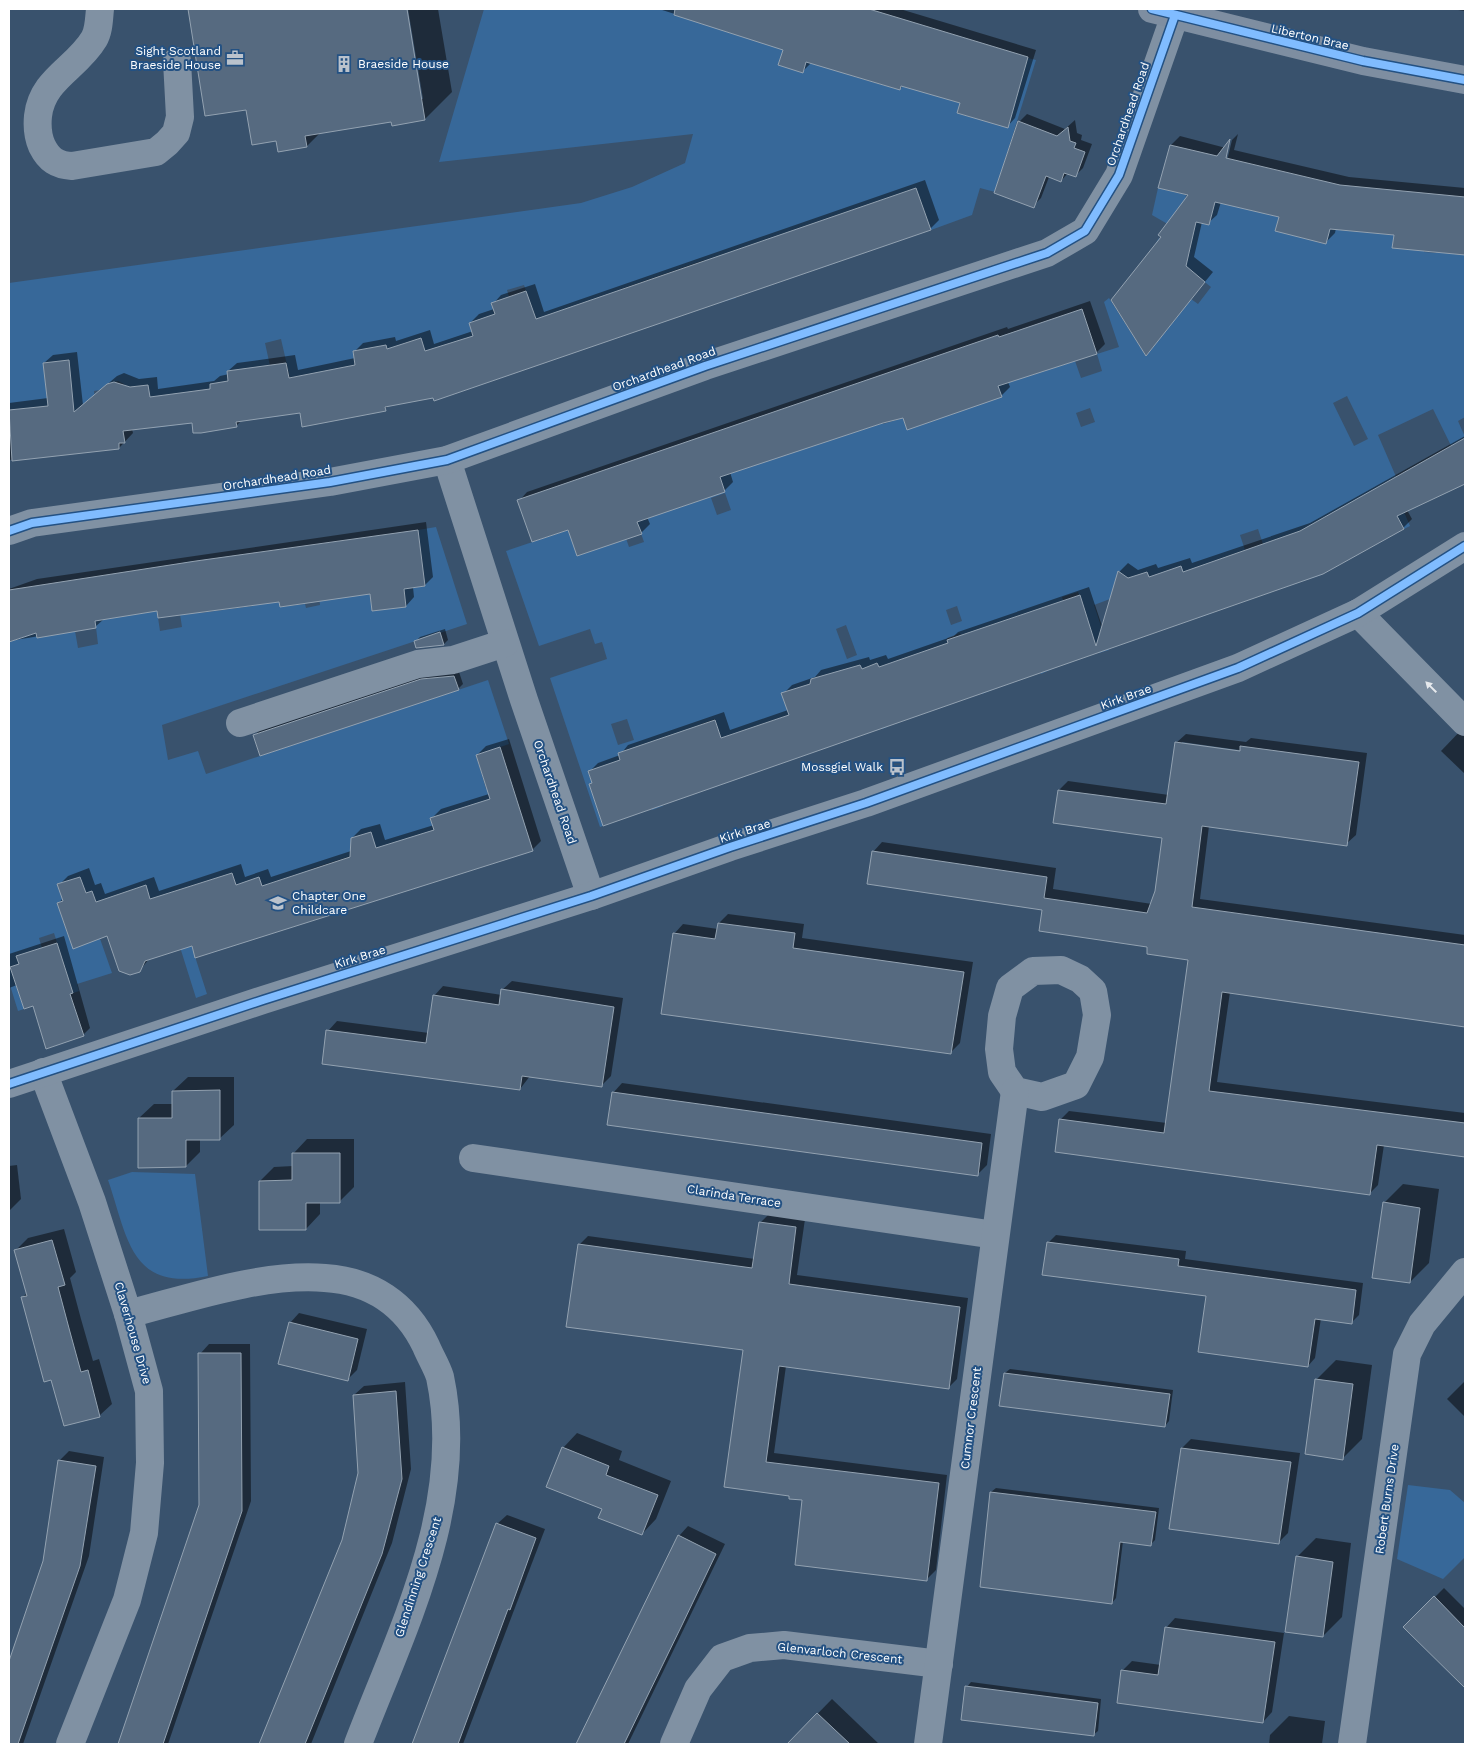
<svg xmlns="http://www.w3.org/2000/svg" width="1474" height="1753" viewBox="0 0 1474 1753" font-family="'Work Sans',sans-serif">
<rect width="100%" height="100%" fill="#39526d"/>
<g fill="#376899" fill-rule="evenodd">
<polygon points="484,9 690,9 687,18 746,38 750,25 746,23 750,9 769,9 763,31 787,38 803,72 811,45 837,52 849,9 863,9 850,56 857,58 852,76 900,90 906,73 964,91 957,113 970,117 1014,106 1028,58 1036,60 995,192 980,188 972,215 931,230 916,188 829,218 843,260 827,266 813,225 722,256 736,298 719,303 704,260 621,289 634,331 536,319 524,285 507,290 509,297 491,304 500,331 487,317 469,323 475,343 425,351 421,338 404,343 416,382 394,367 386,345 353,351 355,365 290,378 281,339 265,343 281,416 265,418 260,377 242,369 227,371 228,381 210,384 210,389 188,392 192,423 153,428 148,385 125,387 124,384 118,381 107,384 105,389 94,391 97,420 75,422 68,360 43,363 48,406 9,410 9,283 581,203 632,187 685,163 693,134 439,162"/>
<polygon points="1158,188 1186,195 1178,230 1152,215"/>
<path d="M 1215,201 L 1279,217 L 1275,231 L 1321,227 L 1317,242 L 1325,244 L 1329,229 L 1394,235 L 1392,248 L 1408,250 L 1425,239 L 1424,252 L 1436,253 L 1437,239 L 1460,254 L 1465,255 L 1465,417 L 1458,421 L 1465,437 L 1465,474 L 1433,409 L 1378,435 L 1410,509 L 1404,512 L 1410,526 L 1404,529 L 1380,487 L 1298,532 L 1321,575 L 1300,582 L 1285,537 L 1263,544 L 1258,529 L 1240,535 L 1245,550 L 1197,567 L 1212,613 L 1198,618 L 1184,574 L 1151,585 L 1147,572 L 1134,576 L 1118,596 L 1094,605 L 1109,650 L 1099,653 L 1078,592 L 1062,597 L 1067,613 L 1036,624 L 1052,669 L 1041,674 L 1021,615 L 972,633 L 992,690 L 982,694 L 960,633 L 947,638 L 953,658 L 934,648 L 919,653 L 884,682 L 877,663 L 866,667 L 887,727 L 882,729 L 862,670 L 828,682 L 821,676 L 811,679 L 808,688 L 782,694 L 789,715 L 721,738 L 715,719 L 701,724 L 720,783 L 645,752 L 663,806 L 652,810 L 631,749 L 618,753 L 624,773 L 588,771 L 592,783 L 590,785 L 603,826 L 600,827 L 550,678 L 607,659 L 602,642 L 595,644 L 590,629 L 539,646 L 506,551 L 568,530 L 621,524 L 629,547 L 644,542 L 637,522 L 673,493 L 678,508 L 701,500 L 696,485 L 793,407 L 808,448 L 868,427 L 869,380 L 883,424 L 903,418 L 907,429 L 998,385 L 999,337 L 1006,334 L 1013,356 L 1025,353 L 1032,375 L 1075,361 L 1081,378 L 1102,371 L 1097,354 L 1119,347 L 1104,302 L 1109,298 L 1146,356 L 1191,299 L 1198,304 L 1211,287 L 1156,243 L 1159,238 L 1187,259 L 1196,222 ZM 1347,396 L 1368,439 L 1354,446 L 1333,403 ZM 1090,408 L 1095,422 L 1081,427 L 1076,413 ZM 725,493 L 731,510 L 717,515 L 711,498 ZM 957,606 L 962,621 L 951,625 L 946,610 ZM 846,625 L 857,655 L 847,659 L 836,629 ZM 627,719 L 634,740 L 618,745 L 611,724 Z"/>
<polygon points="436,527 467,624 162,725 168,760 198,751 206,774 488,680 509,744 476,755 486,789 511,781 513,788 489,796 490,799 434,831 376,849 371,832 352,838 357,854 310,869 325,916 311,920 297,874 262,886 259,877 253,939 232,873 174,891 207,994 196,998 174,928 154,909 146,885 96,902 92,891 86,893 80,877 57,884 63,901 57,903 70,941 98,933 112,973 77,984 79,991 73,993 54,933 39,938 44,955 16,956 19,964 10,967 24,1009 18,1011 9,982 9,642 14,640 9,617 22,612 29,587 37,638 75,631 78,648 98,644 95,619 109,601 112,618 157,611 160,631 182,627 179,608 189,606 182,563 192,561 200,613 253,606 250,579 273,559 280,607 305,604 306,608 320,605 318,588 365,562 372,611 406,607 404,589 425,586 418,530"/>
<path d="M 132,1172 L 195,1174 L 208,1276 C 130,1292 128,1238 108,1180 Z"/>
<polygon points="1408,1485 1450,1490 1465,1503 1465,1557 1443,1579 1397,1559"/>
</g>
<g fill="#0007" fill-rule="evenodd">
<polygon points="191,9 406,9 421,99 423,99 408,9 438,9 452,92 425,119 392,120 321,132 307,146 277,140 247,108 189,10"/>
<polygon points="659,9 900,9 1036,50 1015,118 1007,127 962,102 904,85 900,89 812,62 803,71 784,49"/>
<polygon points="1451,9 1465,9 1465,11"/>
<polygon points="1027,114 1065,129 1075,120 1077,133 1082,135 1081,140 1092,144 1083,168 1075,176 1068,173 1061,181 1049,177 1041,198 1033,206 1019,122"/>
<polygon points="1238,134 1234,150 1349,177 1465,188 1465,254 1424,251 1395,234 1336,228 1335,233 1326,242 1280,216 1221,202 1217,215 1208,223 1202,222 1194,257 1213,272 1146,354 1162,236 1190,194 1160,187 1171,145 1180,136 1226,148 1223,164 1226,165 1232,140"/>
<polygon points="925,180 939,220 930,229 434,396 389,405 385,409 301,412 242,420 236,426 193,422 132,429 133,433 119,448 9,460 9,403 48,398 44,363 53,355 77,352 83,405 117,376 124,373 139,379 157,377 158,389 214,381 220,376 229,374 228,371 237,363 295,355 298,370 355,358 354,352 363,343 395,337 396,341 430,330 434,344 473,331 470,323 479,314 494,309 493,304 501,295 535,284 544,312"/>
<polygon points="1090,301 1105,344 1096,353 1008,382 1010,387 1001,396 904,416 730,472 733,482 724,491 647,517 650,524 641,533 569,528 519,501 527,492 1007,327 1008,329"/>
<polygon points="1465,436 1465,482 1407,510 1412,519 1403,528 1322,573 604,824 589,772 598,763 620,755 628,745 724,712 730,730 788,710 783,694 792,685 815,677 821,670 869,657 870,660 886,655 888,659 954,636 958,632 1089,587 1103,629 1119,572 1128,563 1138,570 1156,564 1158,568 1190,558 1192,563 1310,523"/>
<polygon points="426,522 433,577 425,585 413,587 414,597 406,606 371,593 158,610 104,619 95,627 9,641 9,589 37,579"/>
<polygon points="445,629 448,640 444,644 417,647 415,642 420,637"/>
<polygon points="459,672 463,684 458,689 254,736 259,731 427,675"/>
<polygon points="1465,726 1465,774 1441,751"/>
<path d="M 1186,734 L 1246,742 L 1251,738 L 1367,753 L 1356,835 L 1346,844 L 1209,826 L 1200,899 L 1465,935 L 1465,1025 L 1230,992 L 1217,1082 L 1465,1113 L 1465,1156 L 1384,1145 L 1378,1185 L 1369,1194 L 1060,1120 L 1069,1111 L 1167,1123 L 1190,959 L 873,852 L 882,842 L 1056,868 L 1053,889 L 1152,904 L 1156,891 L 1164,837 L 1059,790 L 1068,781 L 1169,795 L 1176,743 ZM 1182,742 L 1246,751 L 1246,753 L 1182,745 Z"/>
<polygon points="509,739 541,841 532,850 192,944 150,958 139,971 107,934 59,903 63,898 59,885 68,876 89,868 95,885 101,883 105,894 154,877 159,891 241,864 245,877 268,869 271,877 351,851 352,838 361,829 380,824 385,840 434,825 432,818 441,809 489,794 477,755 486,746"/>
<polygon points="728,914 804,924 802,938 973,962 960,1043 951,1052 674,934 683,924 718,929 719,923"/>
<polygon points="64,936 90,1028 83,1035 33,1005 17,985 9,988 9,954"/>
<polygon points="512,981 623,998 611,1076 601,1086 530,1076 520,1089 328,1031 337,1021 429,1033 434,996 443,986 502,995 502,990"/>
<polygon points="188,1077 234,1077 234,1125 219,1139 200,1139 200,1152 186,1166 139,1118 154,1104 173,1104 173,1091"/>
<polygon points="622,1083 991,1134 987,1165 977,1175 613,1093"/>
<polygon points="307,1139 354,1139 354,1187 340,1201 320,1202 320,1214 306,1229 260,1181 274,1167 293,1166 293,1154"/>
<polygon points="17,1165 21,1199 9,1211 9,1166"/>
<polygon points="1403,1184 1439,1189 1429,1263 1410,1282 1384,1203"/>
<polygon points="769,1214 805,1219 797,1275 968,1298 957,1379 948,1388 786,1366 774,1453 947,1475 936,1570 927,1579 803,1499 791,1495 725,1486 744,1349 579,1245 588,1236 755,1259 760,1223"/>
<polygon points="64,1229 76,1272 70,1278 81,1319 93,1361 99,1359 112,1404 100,1415 64,1425 52,1378 23,1297 27,1293 16,1250 28,1238"/>
<polygon points="1056,1235 1186,1251 1185,1259 1363,1283 1359,1315 1351,1323 1321,1318 1315,1358 1308,1366 1207,1295 1048,1243"/>
<polygon points="299,1313 367,1329 357,1370 348,1379 290,1323"/>
<polygon points="209,1344 250,1344 251,1501 168,1744 119,1744 200,1505 200,1354"/>
<polygon points="1336,1360 1372,1365 1362,1439 1343,1458 1307,1453 1317,1379"/>
<polygon points="1010,1369 1173,1390 1169,1421 1165,1426 1005,1373"/>
<polygon points="1465,1381 1465,1417 1447,1399"/>
<polygon points="405,1382 411,1469 392,1543 311,1744 261,1744 343,1540 360,1473 354,1395 364,1386"/>
<polygon points="577,1433 622,1451 619,1460 671,1481 656,1519 642,1534 603,1509 563,1448"/>
<polygon points="1191,1439 1300,1453 1288,1533 1279,1542 1182,1448"/>
<polygon points="69,1451 104,1457 89,1556 23,1744 9,1744 9,1663 44,1561 59,1461"/>
<polygon points="996,1488 1159,1508 1155,1540 1151,1544 1123,1541 1116,1598 1112,1603 991,1492"/>
<polygon points="507,1515 545,1529 463,1744 414,1744 497,1524"/>
<polygon points="688,1526 725,1544 628,1744 578,1744 679,1536"/>
<polygon points="1316,1538 1351,1543 1342,1617 1323,1636 1297,1557"/>
<polygon points="1444,1588 1465,1609 1465,1686 1405,1627"/>
<polygon points="1175,1618 1284,1633 1272,1712 1263,1722 1122,1671 1132,1661 1161,1665 1166,1628"/>
<polygon points="971,1682 1101,1699 1098,1731 1093,1735 967,1687"/>
<polygon points="832,1699 879,1744 788,1744"/>
<polygon points="1289,1716 1325,1721 1322,1744 1269,1744 1270,1735"/>
</g>
<g fill="#566a80" stroke="#93a2b1">
<polygon points="188,9 407,9 425,120 392,126 391,122 305,136 307,147 278,152 276,141 252,145 246,110 205,116"/>
<polygon points="675,9 869,9 1028,57 1008,128 957,113 960,103 901,86 900,90 806,62 803,73 778,65 783,50 674,15"/>
<polygon points="1018,121 1057,136 1068,127 1070,141 1076,143 1074,148 1085,152 1076,177 1064,173 1061,182 1046,176 1034,208 994,193"/>
<polygon points="1230,139 1226,158 1340,185 1465,197 1465,255 1392,248 1394,235 1330,229 1326,244 1275,231 1279,217 1215,202 1209,225 1196,222 1186,266 1205,282 1146,356 1111,300 1161,237 1158,235 1188,195 1158,188 1170,145 1217,156"/>
<polygon points="916,188 931,230 434,401 433,398 385,407 386,411 302,427 300,413 236,422 237,427 201,433 193,433 192,423 123,431 125,443 119,443 119,449 12,461 9,410 48,406 43,363 69,360 74,412 107,384 114,382 130,387 148,385 150,397 210,389 210,384 228,381 227,371 286,363 289,378 355,365 353,351 386,345 387,349 421,338 425,351 473,336 469,323 495,314 491,303 526,291 536,319"/>
<polygon points="1082,309 1097,354 998,386 1002,397 907,430 903,418 883,423 720,477 725,492 637,522 642,534 577,556 568,530 532,542 517,500 998,335 999,337"/>
<polygon points="1465,438 1465,484 1397,516 1404,529 1323,574 603,826 589,784 592,783 588,771 620,760 618,753 715,720 721,738 789,715 781,693 810,684 811,679 860,665 862,669 877,663 879,667 948,643 947,640 1080,595 1096,646 1118,571 1128,578 1147,572 1149,577 1181,566 1183,572 1300,531"/>
<polygon points="418,530 425,586 404,589 406,607 372,611 370,594 280,607 279,602 158,618 157,611 95,621 96,628 37,638 36,633 9,642 9,590 196,561"/>
<polygon points="440,632 444,645 416,648 414,641"/>
<polygon points="454,676 459,690 260,756 253,735 421,679"/>
<polygon points="1175,742 1240,751 1240,746 1359,762 1347,846 1202,826 1192,907 1465,945 1465,1027 1222,992 1209,1091 1465,1123 1465,1157 1377,1145 1370,1195 1055,1152 1059,1119 1164,1133 1188,960 1147,954 1147,947 1039,931 1042,910 867,884 872,851 1047,877 1044,898 1147,913 1155,891 1162,838 1053,823 1058,790 1166,804"/>
<polygon points="500,747 533,851 195,958 192,946 145,961 140,972 130,975 119,971 107,936 73,949 57,903 63,901 57,884 80,877 86,893 92,891 96,902 146,885 150,899 232,873 236,885 259,877 262,886 350,857 351,838 371,832 376,848 434,830 430,818 490,799 476,755"/>
<polygon points="718,923 795,933 793,948 964,972 951,1054 661,1014 673,933 715,939"/>
<polygon points="57,943 73,993 70,994 84,1036 46,1049 33,1006 24,1009 10,967 19,964 16,956"/>
<polygon points="501,989 614,1007 602,1087 522,1076 520,1090 322,1064 326,1030 426,1043 433,995 499,1005"/>
<polygon points="220,1090 220,1140 186,1140 186,1167 138,1168 138,1118 172,1118 172,1091"/>
<polygon points="612,1092 982,1143 978,1176 607,1125"/>
<polygon points="292,1153 340,1153 340,1203 306,1203 306,1230 259,1230 259,1181 292,1180"/>
<polygon points="1383,1202 1420,1208 1410,1283 1372,1278"/>
<polygon points="759,1222 796,1227 789,1284 960,1307 949,1389 779,1366 766,1462 939,1483 927,1581 795,1565 802,1500 789,1499 789,1496 724,1487 743,1350 566,1327 578,1244 752,1268"/>
<polygon points="52,1240 65,1285 58,1287 70,1332 81,1372 88,1370 100,1417 64,1426 51,1380 44,1382 21,1297 27,1296 14,1250"/>
<polygon points="1047,1242 1179,1259 1178,1266 1356,1290 1352,1324 1315,1319 1308,1367 1198,1352 1206,1296 1042,1275"/>
<polygon points="289,1322 358,1339 348,1381 278,1364"/>
<polygon points="198,1353 241,1353 242,1511 163,1744 118,1744 199,1505"/>
<polygon points="1004,1373 1170,1394 1165,1427 999,1406"/>
<polygon points="1315,1379 1353,1384 1343,1460 1305,1454"/>
<polygon points="396,1391 402,1479 382,1554 305,1744 259,1744 342,1540 358,1473 353,1395"/>
<polygon points="562,1447 609,1466 606,1475 658,1495 642,1535 598,1518 602,1509 546,1487"/>
<polygon points="1181,1448 1291,1462 1279,1544 1169,1529"/>
<polygon points="58,1460 96,1466 80,1566 18,1744 9,1744 9,1661 43,1561"/>
<polygon points="990,1492 1156,1512 1151,1546 1120,1542 1112,1604 980,1587"/>
<polygon points="496,1523 536,1538 510,1610 508,1609 458,1744 412,1744"/>
<polygon points="678,1535 716,1554 682,1625 624,1744 576,1744"/>
<polygon points="1296,1556 1333,1562 1323,1637 1285,1632"/>
<polygon points="1434,1596 1465,1628 1465,1688 1403,1627"/>
<polygon points="1165,1627 1275,1642 1263,1723 1117,1703 1121,1670 1158,1675"/>
<polygon points="965,1686 1098,1703 1094,1736 961,1720"/>
<polygon points="817,1713 850,1744 787,1744"/>
</g>
<g fill="none" stroke-linecap="round" stroke-linejoin="round">
<g stroke="#8091a3" stroke-width="28">
<path d="M 100,9 C 99,18 99,31 94,39 C 77,68 42,79 38,116 C 37,126 38,137 42,146 C 49,160 57,165 72,166 L 156,152 L 167,143 L 176,133 L 180,117 L 177,61"/>
<polyline points="447,460 524,700 591,896"/>
<polyline points="9,531 32,523 330,482 447,460 705,366 1047,253 1085,231 1119,175 1175,15"/>
<polyline points="1358,613 1465,722"/>
<polyline points="240,723 418,664 453,660 505,643"/>
<polygon points="1061,970 1080,979 1093,991 1097,1015 1090,1057 1076,1085 1042,1097 1015,1091 1002,1072 999,1049 1002,1016 1010,988 1033,971"/>
<polyline points="43,1072 92,1202 128,1314 149,1391 150,1463 144,1533 127,1600 70,1744"/>
<polyline points="9,1084 263,1000 591,896 730,847 866,803 1238,668 1358,613 1465,546"/>
<polyline points="473,1158 995,1235"/>
<path d="M 128,1314 C 190,1298 261,1273 325,1278 C 371,1281 406,1304 426,1346 C 430,1356 437,1367 440,1377 C 467,1504 402,1629 358,1744"/>
<polyline points="674,1744 698,1689 722,1658 750,1648 784,1645 939,1664"/>
<polyline points="928,1744 1015,1091"/>
<polyline points="1352,1744 1407,1354 1422,1324 1465,1272"/>
</g>
<polyline stroke="#7e8ea1" stroke-width="28" points="1152,9 1363,61 1465,80"/>
<g stroke="#235183" stroke-width="11">
<g id="cycleway">
<polyline points="1152,9 1363,61 1465,80"/>
<polyline points="9,531 32,523 330,482 447,460 705,366 1047,253 1085,231 1119,175 1175,15"/>
<polyline points="9,1084 263,1000 591,896 730,847 866,803 1238,668 1358,613 1465,546"/>
</g>
</g>
<use href="#cycleway" stroke="#80bcff" stroke-width="8"/>
</g>
<defs><path id="oneway-solid" d="M-6-.8H1V-3.2L6.5 0L1 3.2V.8H-6Z" transform="scale(1.25)"/></defs>
<use fill="#e6e9ed" href="#oneway-solid" transform="translate(1431 687) rotate(-135)"/>
<defs>
<g id="office-bare" transform="scale(1.35)"><path d="M-6-3h4V-5.5h4V-3h4V5H-6ZM-1-4.5V-3h2v-1.5ZM-6 0V1H6V0Z" fill="#bac2cc" stroke="#235183" stroke-width="2.5" paint-order="stroke"/></g>
<g id="building-bare" transform="scale(1.35)"><path d="M-4-6H4V6H1V3H-1V6H-4ZM-2.5-4.3h1.7v1.8h-1.7ZM.8-4.3h1.7v1.8H.8ZM-2.5-1h1.7V.8h-1.7ZM.8-1h1.7V.8H.8Z" fill="#bac2cc" stroke="#235183" stroke-width="2.5" paint-order="stroke"/></g>
<g id="bus-bare" transform="scale(1.35)"><path d="M-5-6H5V4H4V6H2V4H-2V6H-4V4H-5ZM-3.5-4V0h7V-4ZM-3.5 1.2v1.5H-2V1.2ZM2 1.2v1.5H3.5V1.2Z" fill="#bac2cc" stroke="#235183" stroke-width="2.5" paint-order="stroke"/></g>
<g id="school-bare" transform="scale(1.35)"><path d="M0-5L7-2L0 1L-7-2ZM-4 1L0 2.5L4 1V4Q0 6-4 4Z" fill="#bac2cc" stroke="#235183" stroke-width="2.5" paint-order="stroke"/></g>
</defs>
<g fill-rule="evenodd">
<use href="#office-bare" x="235" y="58"/>
<use href="#building-bare" x="344" y="64"/>
<use href="#bus-bare" x="897" y="767"/>
<use href="#school-bare" x="278" y="903"/>
</g>
<g text-anchor="middle" dominant-baseline="central" stroke-width="4" stroke-linejoin="round" paint-order="stroke">
<g font-size="12" fill="#fff" stroke="#235183">
<text transform="translate(1310 37) rotate(13)">Liberton Brae</text>
<text transform="translate(1128 114) rotate(-71)">Orchardhead Road</text>
<text transform="translate(664 369) rotate(-20)">Orchardhead Road</text>
<text transform="translate(277 478) rotate(-9)">Orchardhead Road</text>
<text transform="translate(1126 697) rotate(-20)">Kirk Brae</text>
<text transform="translate(555 792) rotate(71)">Orchardhead Road</text>
<text transform="translate(745 831) rotate(-18)">Kirk Brae</text>
<text transform="translate(360 957) rotate(-17)">Kirk Brae</text>
<text transform="translate(734 1196) rotate(9)">Clarinda Terrace</text>
<text transform="translate(133 1333) rotate(74)">Claverhouse Drive</text>
<text transform="translate(971 1418) rotate(-83)">Cumnor Crescent</text>
<text transform="translate(1387 1499) rotate(-82)">Robert Burns Drive</text>
<text transform="translate(418 1577) rotate(-72)">Glendinning Crescent</text>
<text transform="translate(840 1653) rotate(6)">Glenvarloch Crescent</text>
</g>
<g font-size="12" fill="#fff" stroke="#235183" text-anchor="end">
<text x="221" y="51">Sight Scotland<tspan x="221" dy="14">Braeside House</tspan></text>
<text x="358" y="64" text-anchor="start">Braeside House</text>
<text x="883" y="767">Mossgiel Walk</text>
<text x="292" y="896" text-anchor="start">Chapter One<tspan x="292" dy="14">Childcare</tspan></text>
</g>
</g>
<rect width="1474" height="1753" fill="none" stroke="#ffffff" stroke-width="20"/>
</svg>
